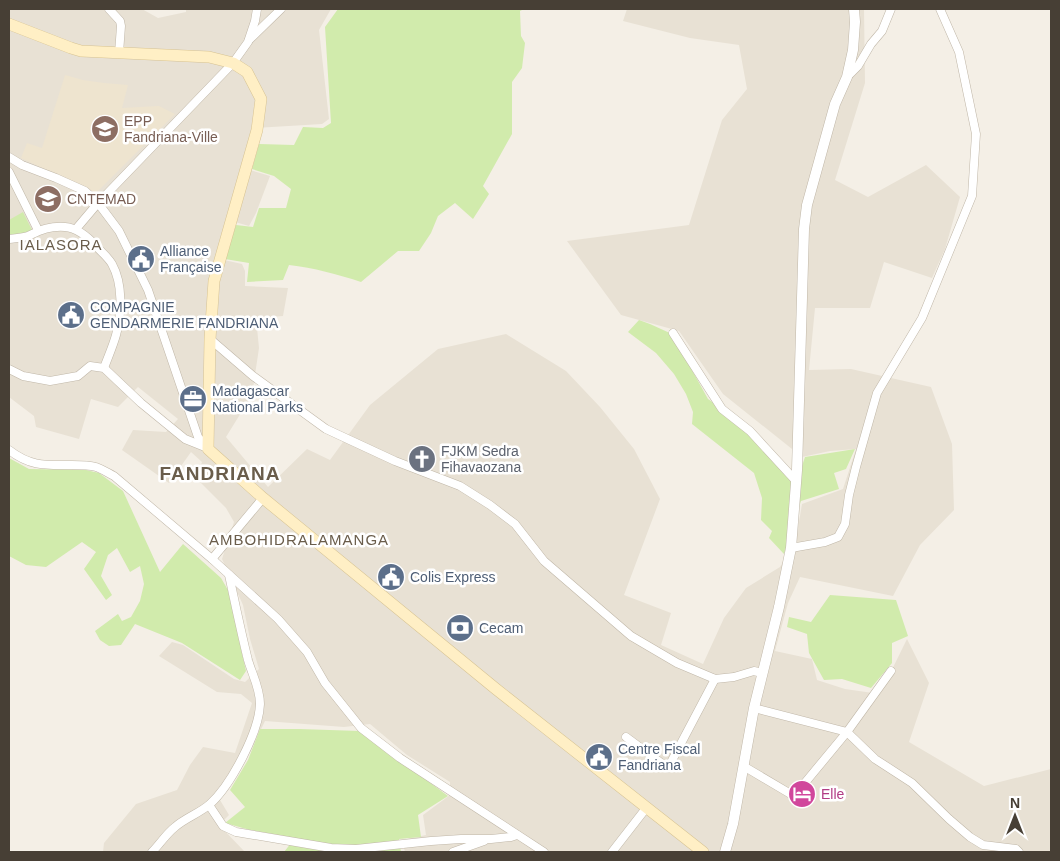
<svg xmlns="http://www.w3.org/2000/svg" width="1060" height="861" viewBox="0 0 1060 861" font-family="Arial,sans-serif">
<rect width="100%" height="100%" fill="#f4efe6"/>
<polygon fill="#e8e1d4" points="9,9 142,9 158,18 186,12 186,9 331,9 319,30 329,119 322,124 255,128 250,170 270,176 256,213 249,226 235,222 224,260 242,264 245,271 245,286 288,288 283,316 256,318 259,348 252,395 226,437 268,487 307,449 330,460 370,405 438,349 506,334 566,371 600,407 634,449 660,499 624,595 671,613 661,645 703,664 724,618 746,588 780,567 796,540 802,504 843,489 856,449 830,451 802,457 723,394 679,331 621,315 567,241 689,225 722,120 747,89 739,45 690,38 623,21 627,9 864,9 865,83 835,180 868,197 926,165 960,197 945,249 932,278 884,262 870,308 815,308 809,370 851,369 931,387 952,444 954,510 920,545 893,596 800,577 788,603 775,651 812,659 817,680 845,689 880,694 907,639 929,683 909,742 984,786 1051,769 1051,852 405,852 402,840 426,835 423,815 450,795 450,782 407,755 370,724 344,727 265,721 248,756 220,800 229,815 219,825 245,852 103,852 104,843 136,804 177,790 190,765 203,747 235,753 252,703 241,694 217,692 159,656 172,642 183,645 234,679 245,682 259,669 250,639 243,605 222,559 234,522 226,508 196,478 202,462 191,452 169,483 122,450 133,430 166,432 178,419 138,387 118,407 91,399 79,439 36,427 34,416 9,397"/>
<polygon fill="#eee4cf" points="65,75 83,80 104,83 128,85 122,108 159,106 175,114 96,193 21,158 27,143 42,148"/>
<g fill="#d1ebac">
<path d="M 338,9 L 524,9 L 520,11 L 521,36 L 525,43 L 522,68 L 512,82 L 512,134 L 483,186 L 489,194 L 473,219 L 455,203 L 438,216 L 431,233 L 419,251 L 398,251 L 361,282 C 337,274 314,268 289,265 L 283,280 L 247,282 L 249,263 L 225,259 L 236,225 L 253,227 L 259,208 L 286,208 L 291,189 L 274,176 L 252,169 L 259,144 L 294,145 L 303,127 L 323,128 L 331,123 L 325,27 Z"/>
<polygon points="23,212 32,230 28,233 9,237 9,220"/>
<polygon points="639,320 650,324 672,334 708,399 743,423 797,481 805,457 855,449 846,469 834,473 839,489 801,501 784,554 769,538 772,531 761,520 762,498 754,473 692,424 693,412 686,394 674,374 656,353 628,332"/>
<polygon points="9,458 29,469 86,470 99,473 123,491 160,572 183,544 221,578 228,590 246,671 240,680 182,643 135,624 121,645 109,646 100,640 95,631 118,614 122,621 131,617 140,601 144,584 140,566 130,572 117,548 108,555 101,576 112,595 106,600 84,569 96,552 82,542 46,567 26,565 9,556"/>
<polygon points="830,595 896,600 908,636 892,643 892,663 871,688 842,679 824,680 809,653 807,634 787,627 789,617 811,622"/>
<polygon points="260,729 299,729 360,731 448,796 418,815 421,837 399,839 401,852 284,852 295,838 250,830 225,823 245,807 230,790 248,760"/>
</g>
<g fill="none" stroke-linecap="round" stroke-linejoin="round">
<g stroke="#c0b7a8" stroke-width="9">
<g id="minor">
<polyline points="109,9 120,21 121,26 119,53"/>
<polyline points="249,40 281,9"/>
<polyline points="847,77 858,66 871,44 882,31 891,9"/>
<polyline points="9,157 22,165 56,178 85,191 98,203 119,231 148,290 198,437 208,449"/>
<polyline points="9,172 38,230"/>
<polyline points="76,229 98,203 233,63 248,42 255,21 257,9"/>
<path d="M 9,239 C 15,238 22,238 28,236 C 41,230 49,226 65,227 C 78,228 88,237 96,246 C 101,252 108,257 112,264 C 123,284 122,313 116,335 C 113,346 108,357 104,368"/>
<polyline points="673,333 722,409 750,431 796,481"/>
<polyline points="210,339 253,376 326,429 395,461 460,486 490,505 515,524 544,561 631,636 677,663 715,679 734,677 754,671 762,673"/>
<polyline points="9,369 23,376 50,381 78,376 90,366 104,368 141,403 185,439 205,447"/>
<path d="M 9,450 C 31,467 46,465 72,465 C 80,465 89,465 96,467 C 102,469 108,473 114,476 L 212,559 L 278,619 L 307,652 L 325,683 L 361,728 L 400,758 L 544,852"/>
<polyline points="791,548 825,542 838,537 845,524 849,495 856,467 877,393 922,318 972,196 976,134 959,52 940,9"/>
<polyline points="212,559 263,498"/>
<polyline points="754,708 847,732 875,759 912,783 949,819 970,837 983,845 1016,849 1019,852"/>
<polyline points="626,737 668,768 715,679"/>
<polyline points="745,767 794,796 847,732 891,671"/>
<polyline points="209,805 223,826 236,832 331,848 356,849 431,841 461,839 491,839 511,837 517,835"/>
<path d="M 152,852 C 160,844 166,834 175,827 C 185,818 200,813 210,804 C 231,785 259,732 260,704 C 260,688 252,674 248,660 C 241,632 235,603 229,575"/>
<polyline points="453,852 484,841"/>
<polyline points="612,852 647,807"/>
</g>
</g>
<g stroke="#c0b7a8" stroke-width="11">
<polyline id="tertiary" points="725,852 733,824 754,708 779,607 791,548 797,470 804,229 807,205 835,104 847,77 853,50 855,22 854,9"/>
</g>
<g stroke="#d7c393" stroke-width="12">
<polyline id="secondary" points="9,24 71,48 81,51 209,57 233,63 247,72 261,99 257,130 214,281 210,339 208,449 263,498 496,689 703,852"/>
</g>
<use href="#minor" stroke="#fff" stroke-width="8"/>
<use href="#tertiary" stroke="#fff" stroke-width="10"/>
<use href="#secondary" stroke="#ffefc5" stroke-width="11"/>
</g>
<defs>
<g id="school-disc" transform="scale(1.4375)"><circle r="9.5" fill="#8d6e63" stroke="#fff"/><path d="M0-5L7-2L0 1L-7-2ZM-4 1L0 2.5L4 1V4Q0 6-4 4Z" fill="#fff"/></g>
<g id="university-disc" transform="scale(1.4375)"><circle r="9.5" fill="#8d6e63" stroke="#fff"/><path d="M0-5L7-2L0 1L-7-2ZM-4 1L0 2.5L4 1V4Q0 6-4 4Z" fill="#fff"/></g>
<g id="civic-disc" transform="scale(1.4375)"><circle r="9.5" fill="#5c6f8a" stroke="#fff"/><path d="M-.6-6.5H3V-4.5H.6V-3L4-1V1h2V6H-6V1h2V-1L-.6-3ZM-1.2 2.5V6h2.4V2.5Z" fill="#fff"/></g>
<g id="office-disc" transform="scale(1.4375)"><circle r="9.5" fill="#5c6f8a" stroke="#fff"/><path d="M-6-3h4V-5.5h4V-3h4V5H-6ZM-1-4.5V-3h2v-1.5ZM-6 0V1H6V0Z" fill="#fff"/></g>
<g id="church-disc" transform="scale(1.4375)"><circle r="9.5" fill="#6b7280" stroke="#fff"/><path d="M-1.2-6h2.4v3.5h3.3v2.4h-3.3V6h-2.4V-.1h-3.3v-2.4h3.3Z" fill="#fff"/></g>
<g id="bank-disc" transform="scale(1.4375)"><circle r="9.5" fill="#5c6f8a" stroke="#fff"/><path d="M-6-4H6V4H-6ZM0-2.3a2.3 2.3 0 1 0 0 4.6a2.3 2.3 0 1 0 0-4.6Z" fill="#fff"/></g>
<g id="hotel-disc" transform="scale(1.4375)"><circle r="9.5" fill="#d1479c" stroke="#fff"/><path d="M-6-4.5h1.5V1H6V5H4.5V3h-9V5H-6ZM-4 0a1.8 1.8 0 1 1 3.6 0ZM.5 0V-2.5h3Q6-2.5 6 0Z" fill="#fff"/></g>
</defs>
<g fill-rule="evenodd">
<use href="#school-disc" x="105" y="129"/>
<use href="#university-disc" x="48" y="199"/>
<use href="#civic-disc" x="141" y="259"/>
<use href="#civic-disc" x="71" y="315"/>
<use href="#office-disc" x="193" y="399"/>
<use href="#church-disc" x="422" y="459"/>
<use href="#civic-disc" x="391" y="577"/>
<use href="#bank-disc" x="460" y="628"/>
<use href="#civic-disc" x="599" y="757"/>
<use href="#hotel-disc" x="802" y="794"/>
</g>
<g text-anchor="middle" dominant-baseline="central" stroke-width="5" stroke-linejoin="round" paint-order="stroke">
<g font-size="14" fill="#785e54" stroke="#fff" text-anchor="start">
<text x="124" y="121">EPP<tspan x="124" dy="16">Fandriana-Ville</tspan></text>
<text x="67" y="199">CNTEMAD</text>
</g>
<g font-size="14" fill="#4e5e75" stroke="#fff" text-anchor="start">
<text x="160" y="251">Alliance<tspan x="160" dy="16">Française</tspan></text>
<text x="90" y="307">COMPAGNIE<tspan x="90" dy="16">GENDARMERIE FANDRIANA</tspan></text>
<text x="212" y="391">Madagascar<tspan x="212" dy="16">National Parks</tspan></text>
<text x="410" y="577">Colis Express</text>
<text x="479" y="628">Cecam</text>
<text x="618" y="749">Centre Fiscal<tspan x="618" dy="16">Fandriana</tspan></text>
</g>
<g font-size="14" fill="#5b616d" stroke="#fff" text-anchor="start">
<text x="441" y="451">FJKM Sedra<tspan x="441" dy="16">Fihavaozana</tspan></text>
</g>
<g font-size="14" fill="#b23c85" stroke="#fff" text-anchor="start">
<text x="821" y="794">Elle</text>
</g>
<g font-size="15" letter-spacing="1" fill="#6a5d4b" stroke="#fff">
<text x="61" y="244">IALASORA</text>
<text x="299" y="539">AMBOHIDRALAMANGA</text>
</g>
<g font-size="19" font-weight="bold" letter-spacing="1" fill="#6a5d4b" stroke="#fff">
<text x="220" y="473">FANDRIANA</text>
</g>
</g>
<rect width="1060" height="861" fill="none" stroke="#473f35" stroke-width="20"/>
<g transform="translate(1015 816)" stroke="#ffffff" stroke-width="4" paint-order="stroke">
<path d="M0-4L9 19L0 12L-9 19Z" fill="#473f35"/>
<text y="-8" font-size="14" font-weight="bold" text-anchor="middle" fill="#473f35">N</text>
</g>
</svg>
